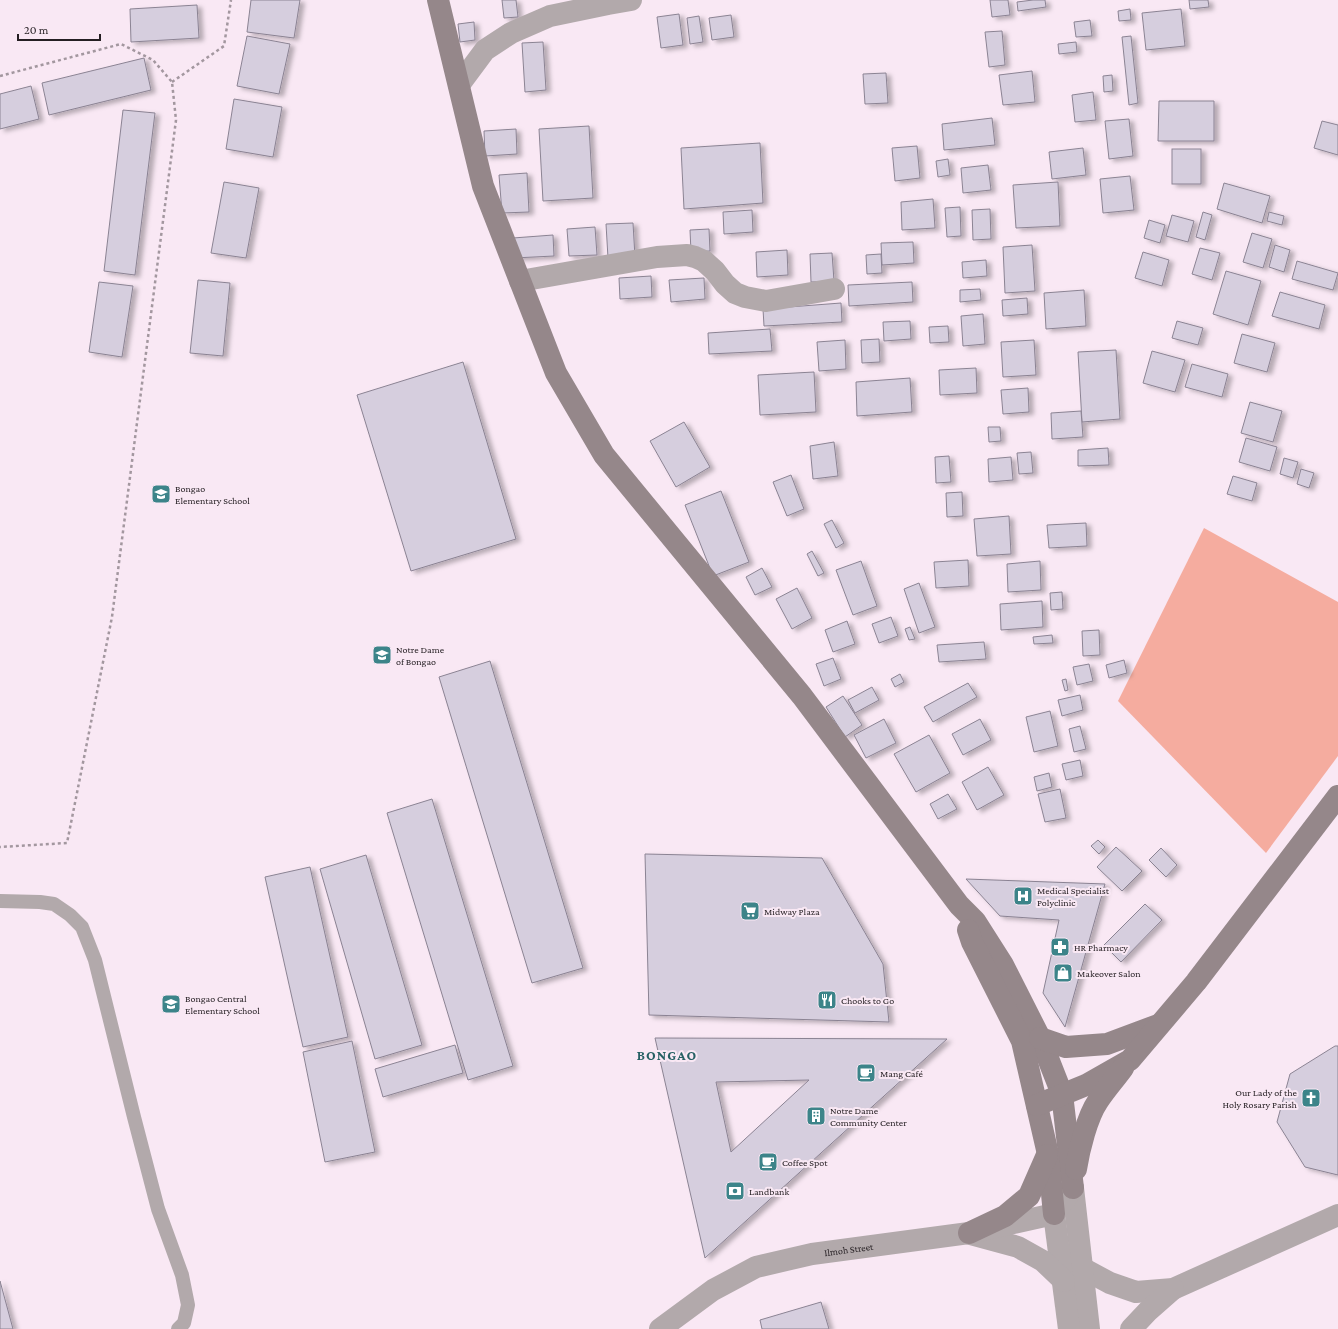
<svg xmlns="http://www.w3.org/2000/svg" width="1338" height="1329" viewBox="0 0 1338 1329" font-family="'Crimson Pro',serif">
<defs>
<filter id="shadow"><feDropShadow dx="4.5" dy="2.5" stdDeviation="2" flood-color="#0004"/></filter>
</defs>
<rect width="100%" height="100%" fill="#f9e8f4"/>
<polygon fill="#f5ac9f" points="1204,528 1338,602 1338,756 1266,853 1118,701"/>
<g fill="#d6cede" stroke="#8b8393" fill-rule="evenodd" filter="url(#shadow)">
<polygon points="251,0 300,0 294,38 247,32"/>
<polygon points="502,0 516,0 518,17 504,18"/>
<polygon points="990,0 1008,0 1010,15 992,17"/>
<polygon points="1033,0 1045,0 1046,7 1018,11 1017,2"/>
<polygon points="1189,0 1208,0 1209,7 1190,9"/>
<polygon points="197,5 199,38 131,42 130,9"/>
<polygon points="1130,9 1131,20 1119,21 1118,11"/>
<polygon points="1181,9 1185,46 1146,50 1142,13"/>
<polygon points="679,14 683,45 661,48 657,17"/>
<polygon points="731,15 734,37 712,40 709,18"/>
<polygon points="699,16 703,42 690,44 687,18"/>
<polygon points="1090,20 1092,36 1076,37 1074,22"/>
<polygon points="474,22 475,40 460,42 458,24"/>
<polygon points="1002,31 1005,65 989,67 985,32"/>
<polygon points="247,36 290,44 279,94 237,86"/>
<polygon points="1131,36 1138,103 1129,105 1122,37"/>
<polygon points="543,42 546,90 525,92 522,43"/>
<polygon points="1076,42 1077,52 1059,54 1058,44"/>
<polygon points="144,58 151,90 49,115 42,83"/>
<polygon points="1032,71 1035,102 1003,105 999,75"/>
<polygon points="886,73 888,103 865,104 863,74"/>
<polygon points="1112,75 1113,91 1104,92 1103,76"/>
<polygon points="31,86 39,119 0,129 0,94"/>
<polygon points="1093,92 1096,120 1075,122 1072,95"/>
<polygon points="234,99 282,107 273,157 226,149"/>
<polygon points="1159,101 1214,101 1214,141 1158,141"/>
<polygon points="123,110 155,113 135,275 104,271"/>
<polygon points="992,118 995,145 944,150 942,124"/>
<polygon points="1129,119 1133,156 1109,159 1105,121"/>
<polygon points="1322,121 1338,125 1338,155 1314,148"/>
<polygon points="589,126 593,198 543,201 539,129"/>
<polygon points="516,129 517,154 485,156 484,131"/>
<polygon points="760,143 763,203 684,209 681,148"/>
<polygon points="917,146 920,178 895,181 892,148"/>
<polygon points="1083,148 1086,175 1052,179 1049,152"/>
<rect x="1172" y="149" width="29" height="35"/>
<polygon points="948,159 950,175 938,177 936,161"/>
<polygon points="988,165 991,190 963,193 961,168"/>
<polygon points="527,173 529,212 502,213 499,175"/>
<polygon points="1130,176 1134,210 1103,213 1100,179"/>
<polygon points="224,182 259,188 246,258 211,253"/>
<polygon points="1058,182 1060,226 1016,228 1013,185"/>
<polygon points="1224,183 1270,196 1262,223 1217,209"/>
<polygon points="933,199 935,228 902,230 901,202"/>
<polygon points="960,207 961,236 947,237 945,208"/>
<polygon points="990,209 991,239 973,240 972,210"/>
<polygon points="752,210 753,232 724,234 723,212"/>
<polygon points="1203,212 1212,215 1205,240 1196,237"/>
<polygon points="1269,212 1284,216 1282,225 1267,221"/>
<polygon points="1172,215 1194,221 1188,242 1166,236"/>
<polygon points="1149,220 1165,225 1160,243 1144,238"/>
<polygon points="633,223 635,257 608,258 606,224"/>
<polygon points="595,227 597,255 569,256 567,229"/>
<polygon points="709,229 710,251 691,252 690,230"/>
<polygon points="1252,233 1272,239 1263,268 1243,262"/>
<polygon points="553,235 554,256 514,258 513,238"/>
<polygon points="913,242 914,263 882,265 881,243"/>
<polygon points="1032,245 1035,291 1005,293 1003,247"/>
<polygon points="1275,245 1290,250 1284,272 1269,267"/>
<polygon points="1200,248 1220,253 1212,280 1192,274"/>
<polygon points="787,250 788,275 757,277 756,252"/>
<polygon points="1143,252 1169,260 1162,286 1135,278"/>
<polygon points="832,253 834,281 811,282 810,254"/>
<polygon points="881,254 882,273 867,274 866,255"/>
<polygon points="986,260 987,276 963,278 962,262"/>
<polygon points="1297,261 1338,273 1333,290 1292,279"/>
<polygon points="1226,271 1261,281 1248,325 1213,314"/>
<polygon points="651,276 652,297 620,299 619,278"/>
<polygon points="704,278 705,299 671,302 669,280"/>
<polygon points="198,280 230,283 223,356 190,353"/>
<polygon points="99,282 133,286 122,357 89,352"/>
<polygon points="912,282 913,302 849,306 848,285"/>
<polygon points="980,289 981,300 960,302 960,290"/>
<polygon points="1084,290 1086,326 1046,329 1044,293"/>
<polygon points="1280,292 1325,305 1319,329 1272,316"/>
<polygon points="1027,298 1028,314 1003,316 1002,300"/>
<polygon points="841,303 842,322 764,326 763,309"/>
<polygon points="983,314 985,344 963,346 961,316"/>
<polygon points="910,321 911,339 884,341 883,322"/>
<polygon points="1177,321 1203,328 1198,345 1172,338"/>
<polygon points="948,326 949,342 930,343 929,327"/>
<polygon points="770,329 772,351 709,354 708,333"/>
<polygon points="1242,334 1275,343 1267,372 1234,363"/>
<polygon points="879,339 880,362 862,363 861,340"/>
<polygon points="845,340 846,369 819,371 817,342"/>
<polygon points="1034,340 1036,375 1003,377 1001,342"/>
<polygon points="1116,350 1120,419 1082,422 1078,352"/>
<polygon points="1152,351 1185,360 1175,392 1143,383"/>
<polygon points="463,362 516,539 411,571 357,395"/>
<polygon points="1192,364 1228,374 1222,397 1185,387"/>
<polygon points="976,368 977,393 940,395 939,370"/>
<polygon points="814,372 816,412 760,415 758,375"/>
<polygon points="910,378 912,412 857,416 856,382"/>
<polygon points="1028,388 1029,412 1003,414 1001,390"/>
<polygon points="1250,402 1282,411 1273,442 1241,433"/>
<polygon points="1081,411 1083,437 1052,439 1051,413"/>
<polygon points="684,422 710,467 676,487 650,441"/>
<polygon points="988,427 1000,427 1001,441 989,442"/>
<polygon points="1246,438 1277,447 1270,471 1239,462"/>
<polygon points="834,442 838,476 813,479 810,446"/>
<polygon points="1108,448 1109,465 1078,466 1078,450"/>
<polygon points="1031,452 1033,473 1019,474 1017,453"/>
<polygon points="949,456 951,482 936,483 935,457"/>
<polygon points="1011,457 1013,480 989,482 988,459"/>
<polygon points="1284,458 1298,462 1293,478 1280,474"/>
<polygon points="1301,469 1314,473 1309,488 1297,484"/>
<polygon points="791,475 804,509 787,516 773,482"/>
<polygon points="1233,476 1257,483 1252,501 1227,494"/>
<polygon points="721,491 749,562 713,576 685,505"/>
<polygon points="962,492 963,516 947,517 946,493"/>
<polygon points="1009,516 1011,554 977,556 974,519"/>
<polygon points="832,520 844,543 836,548 824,524"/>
<polygon points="1086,523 1087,546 1049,548 1047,525"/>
<polygon points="812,551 824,573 818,576 807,554"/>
<polygon points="968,560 969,586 936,588 934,562"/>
<polygon points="861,561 877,606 853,615 836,570"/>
<polygon points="1040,561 1041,590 1008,592 1007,564"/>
<polygon points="762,568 772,587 755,595 746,577"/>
<polygon points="919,583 935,627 919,633 904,589"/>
<polygon points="797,588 812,618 792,629 776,599"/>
<polygon points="1062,592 1063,609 1051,610 1050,593"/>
<polygon points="1042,601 1043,627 1001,630 1000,604"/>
<polygon points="891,617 898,636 879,643 872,624"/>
<polygon points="847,621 855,644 833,652 825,630"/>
<polygon points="910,627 915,639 909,640 905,629"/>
<polygon points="1099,630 1100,655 1083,656 1082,631"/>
<polygon points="1052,635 1053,643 1034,644 1033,637"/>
<polygon points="984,642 986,659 939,662 937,645"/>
<polygon points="833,658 841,679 824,686 816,664"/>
<polygon points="1124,660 1127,673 1109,678 1106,665"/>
<polygon points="490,661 583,968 532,983 439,677"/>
<polygon points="1089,664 1093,681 1077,685 1073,667"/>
<polygon points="900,674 904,682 895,687 891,679"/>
<polygon points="1066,679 1068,690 1065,691 1062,680"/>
<polygon points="968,683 977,697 933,722 924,707"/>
<polygon points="872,687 879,700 855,713 848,700"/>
<polygon points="1080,695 1083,710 1062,716 1058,700"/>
<polygon points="843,696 862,725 845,737 826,707"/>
<polygon points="1050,711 1058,746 1034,752 1026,717"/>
<polygon points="884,719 896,743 866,758 854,735"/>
<polygon points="980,719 991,740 963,755 952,734"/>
<polygon points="1080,726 1086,749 1074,752 1069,729"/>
<polygon points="929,735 950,773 916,792 894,754"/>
<polygon points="1080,760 1083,776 1066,780 1062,764"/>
<polygon points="988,767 1004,795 977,810 962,782"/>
<polygon points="1049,773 1052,787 1037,791 1034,777"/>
<polygon points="1060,789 1066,818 1045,822 1038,794"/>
<polygon points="948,794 957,809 938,819 930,804"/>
<polygon points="432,799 513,1066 468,1080 387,813"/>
<polygon points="1098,840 1105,847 1099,854 1091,846"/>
<polygon points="1116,847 1142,871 1122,891 1097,867"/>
<polygon points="1161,848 1177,865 1166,877 1149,860"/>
<polygon points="645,854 822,858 883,964 889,1022 649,1015"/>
<polygon points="366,855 422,1045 375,1059 320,869"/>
<polygon points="310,867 348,1037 303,1047 265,877"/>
<polygon points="966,879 1105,884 1065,1027 1043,993 1059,920 1000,916"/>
<polygon points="1145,904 1162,920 1121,962 1104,945"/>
<path d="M 655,1038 L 947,1039 L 705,1258 ZM 809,1080 L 731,1152 L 716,1082 Z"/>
<polygon points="352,1041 375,1152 325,1162 303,1052"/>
<polygon points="455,1045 463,1073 383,1097 375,1069"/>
<polygon points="1335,1046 1338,1046 1338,1175 1305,1167 1277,1122 1290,1074"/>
<polygon points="0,1281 13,1329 0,1329"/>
<polygon points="821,1302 829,1329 762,1329 760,1320"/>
</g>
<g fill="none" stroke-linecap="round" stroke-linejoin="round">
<g stroke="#a3979f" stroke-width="2.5" stroke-dasharray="3 3" stroke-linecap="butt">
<polyline points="0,76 121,44 153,60 172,82 176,120 112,617 67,843 0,847"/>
<polyline points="172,82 224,46 231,0"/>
</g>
<polyline stroke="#b2a9ab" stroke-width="14" points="0,901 40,902 54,904 70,915 82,927 95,960 134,1117 158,1209 182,1275 188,1305 184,1323 178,1329"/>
<g stroke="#b2a9ab" stroke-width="22">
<polyline points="459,85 485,50 511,33 550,16 608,4 631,0"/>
<polyline points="520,281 657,257 687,255 695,257 704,261 715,271 725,284 735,293 745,297 766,301 834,289"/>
<polyline points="1082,1268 1110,1283 1136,1292 1173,1289 1338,1215"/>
<polyline points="1131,1329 1148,1311 1173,1289"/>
</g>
<g stroke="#b2a9ab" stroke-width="22">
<polyline points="1073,1188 1089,1329"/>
<polyline points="1054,1214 1069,1329"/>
<polyline points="970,1234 1018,1247 1043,1261 1064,1281"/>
<path id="s1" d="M 660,1329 L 713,1290 L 756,1267 L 812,1254 L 969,1233 L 1054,1214 L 1073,1188"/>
</g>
<g stroke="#95878a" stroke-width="22">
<polyline points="438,0 483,186 556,373 604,455 802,696 959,905 975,921 1003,965 1040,1038 1062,1094 1073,1188"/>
<polyline points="968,930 972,942 1022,1041 1048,1154 1054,1214"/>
<polyline points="1040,1038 1066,1047 1107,1044 1158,1025"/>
<polyline points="1037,1105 1086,1085 1130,1060 1196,982 1338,796"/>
<path d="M 1076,1169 C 1079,1150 1087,1117 1098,1101 C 1106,1089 1115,1079 1123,1068"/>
<polyline points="969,1233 1005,1216 1029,1196 1047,1155"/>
</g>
</g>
<defs>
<g id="school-square" transform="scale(1)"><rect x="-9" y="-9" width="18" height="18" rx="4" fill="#3c8489" stroke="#f9e8f4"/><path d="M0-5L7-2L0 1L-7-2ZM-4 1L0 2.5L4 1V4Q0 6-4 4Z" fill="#fff"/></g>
<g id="hospital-square" transform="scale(1)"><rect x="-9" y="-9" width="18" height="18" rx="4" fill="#3c8489" stroke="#f9e8f4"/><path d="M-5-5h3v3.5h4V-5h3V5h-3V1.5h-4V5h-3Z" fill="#fff"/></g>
<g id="supermarket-square" transform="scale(1)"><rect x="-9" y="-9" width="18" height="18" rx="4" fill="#3c8489" stroke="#f9e8f4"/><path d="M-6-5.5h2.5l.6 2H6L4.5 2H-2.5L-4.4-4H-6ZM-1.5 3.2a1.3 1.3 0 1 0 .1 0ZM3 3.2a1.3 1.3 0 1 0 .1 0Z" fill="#fff"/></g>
<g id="pharmacy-square" transform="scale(1)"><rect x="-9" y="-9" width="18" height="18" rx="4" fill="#3c8489" stroke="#f9e8f4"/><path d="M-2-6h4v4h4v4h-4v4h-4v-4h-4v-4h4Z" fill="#fff"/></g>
<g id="shop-square" transform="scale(1)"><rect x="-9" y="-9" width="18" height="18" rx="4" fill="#3c8489" stroke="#f9e8f4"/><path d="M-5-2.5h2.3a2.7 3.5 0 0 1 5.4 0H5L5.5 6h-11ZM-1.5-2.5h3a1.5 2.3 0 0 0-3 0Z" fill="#fff"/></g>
<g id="restaurant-square" transform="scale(1)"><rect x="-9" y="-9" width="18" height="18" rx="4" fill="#3c8489" stroke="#f9e8f4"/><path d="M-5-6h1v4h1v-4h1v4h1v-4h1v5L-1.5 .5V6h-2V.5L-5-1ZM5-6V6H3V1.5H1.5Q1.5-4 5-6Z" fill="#fff"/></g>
<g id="cafe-square" transform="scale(1)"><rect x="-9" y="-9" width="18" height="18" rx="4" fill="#3c8489" stroke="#f9e8f4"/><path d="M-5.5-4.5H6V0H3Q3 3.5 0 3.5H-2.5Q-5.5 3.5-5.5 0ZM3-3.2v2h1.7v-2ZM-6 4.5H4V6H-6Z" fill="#fff"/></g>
<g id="church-square" transform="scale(1)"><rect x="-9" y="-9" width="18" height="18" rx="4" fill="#3c8489" stroke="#f9e8f4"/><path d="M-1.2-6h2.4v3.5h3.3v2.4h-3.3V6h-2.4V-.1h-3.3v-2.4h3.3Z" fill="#fff"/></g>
<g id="building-square" transform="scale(1)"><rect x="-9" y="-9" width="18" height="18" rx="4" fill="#3c8489" stroke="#f9e8f4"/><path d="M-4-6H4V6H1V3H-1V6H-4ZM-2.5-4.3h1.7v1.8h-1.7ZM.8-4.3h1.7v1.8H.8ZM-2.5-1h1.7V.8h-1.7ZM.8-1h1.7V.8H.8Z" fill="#fff"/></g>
<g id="bank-square" transform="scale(1)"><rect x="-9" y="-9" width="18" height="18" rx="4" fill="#3c8489" stroke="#f9e8f4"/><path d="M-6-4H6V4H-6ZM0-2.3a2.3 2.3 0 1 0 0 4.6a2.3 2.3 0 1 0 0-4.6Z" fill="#fff"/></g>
</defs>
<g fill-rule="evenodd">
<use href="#school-square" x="161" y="494"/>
<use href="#school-square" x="382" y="655"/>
<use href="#hospital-square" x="1023" y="896"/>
<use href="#supermarket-square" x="750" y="911"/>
<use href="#pharmacy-square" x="1060" y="947"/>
<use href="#shop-square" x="1063" y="973"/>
<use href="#restaurant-square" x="827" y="1000"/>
<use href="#school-square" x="171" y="1004"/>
<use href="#cafe-square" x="866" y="1073"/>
<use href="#church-square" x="1311" y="1098"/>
<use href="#building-square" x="816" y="1116"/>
<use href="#cafe-square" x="768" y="1162"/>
<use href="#bank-square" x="735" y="1191"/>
</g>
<g text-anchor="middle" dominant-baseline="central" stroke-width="4" stroke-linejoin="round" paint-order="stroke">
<g font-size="10" fill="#241e22" stroke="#f9e8f4" text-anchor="start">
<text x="175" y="488">Bongao<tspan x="175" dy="12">Elementary School</tspan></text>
<text x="396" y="649">Notre Dame<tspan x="396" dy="12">of Bongao</tspan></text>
<text x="1037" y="890">Medical Specialist<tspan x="1037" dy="12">Polyclinic</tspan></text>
<text x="764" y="911">Midway Plaza</text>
<text x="1074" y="947">HR Pharmacy</text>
<text x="1077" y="973">Makeover Salon</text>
<text x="185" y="998">Bongao Central<tspan x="185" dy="12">Elementary School</tspan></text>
<text x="841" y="1000">Chooks to Go</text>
<text x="880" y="1073">Mang Café</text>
<text x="1297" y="1092" text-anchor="end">Our Lady of the<tspan x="1297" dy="12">Holy Rosary Parish</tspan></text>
<text x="830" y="1110">Notre Dame<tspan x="830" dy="12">Community Center</tspan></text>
<text x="782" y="1162">Coffee Spot</text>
<text x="749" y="1191">Landbank</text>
</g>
<g font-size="10" fill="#241e22" stroke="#f9e8f4">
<text stroke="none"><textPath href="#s1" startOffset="209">Ilmoh Street</textPath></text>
</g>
<g font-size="14" font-weight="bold" letter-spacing="1" fill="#266064" stroke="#f9e8f4">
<text x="667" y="1055">BONGAO</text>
</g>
</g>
<path d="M18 34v6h82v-6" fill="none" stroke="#241e22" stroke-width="2"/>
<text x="24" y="34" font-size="12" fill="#241e22" stroke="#f9e8f4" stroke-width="3" paint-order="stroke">20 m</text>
</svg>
